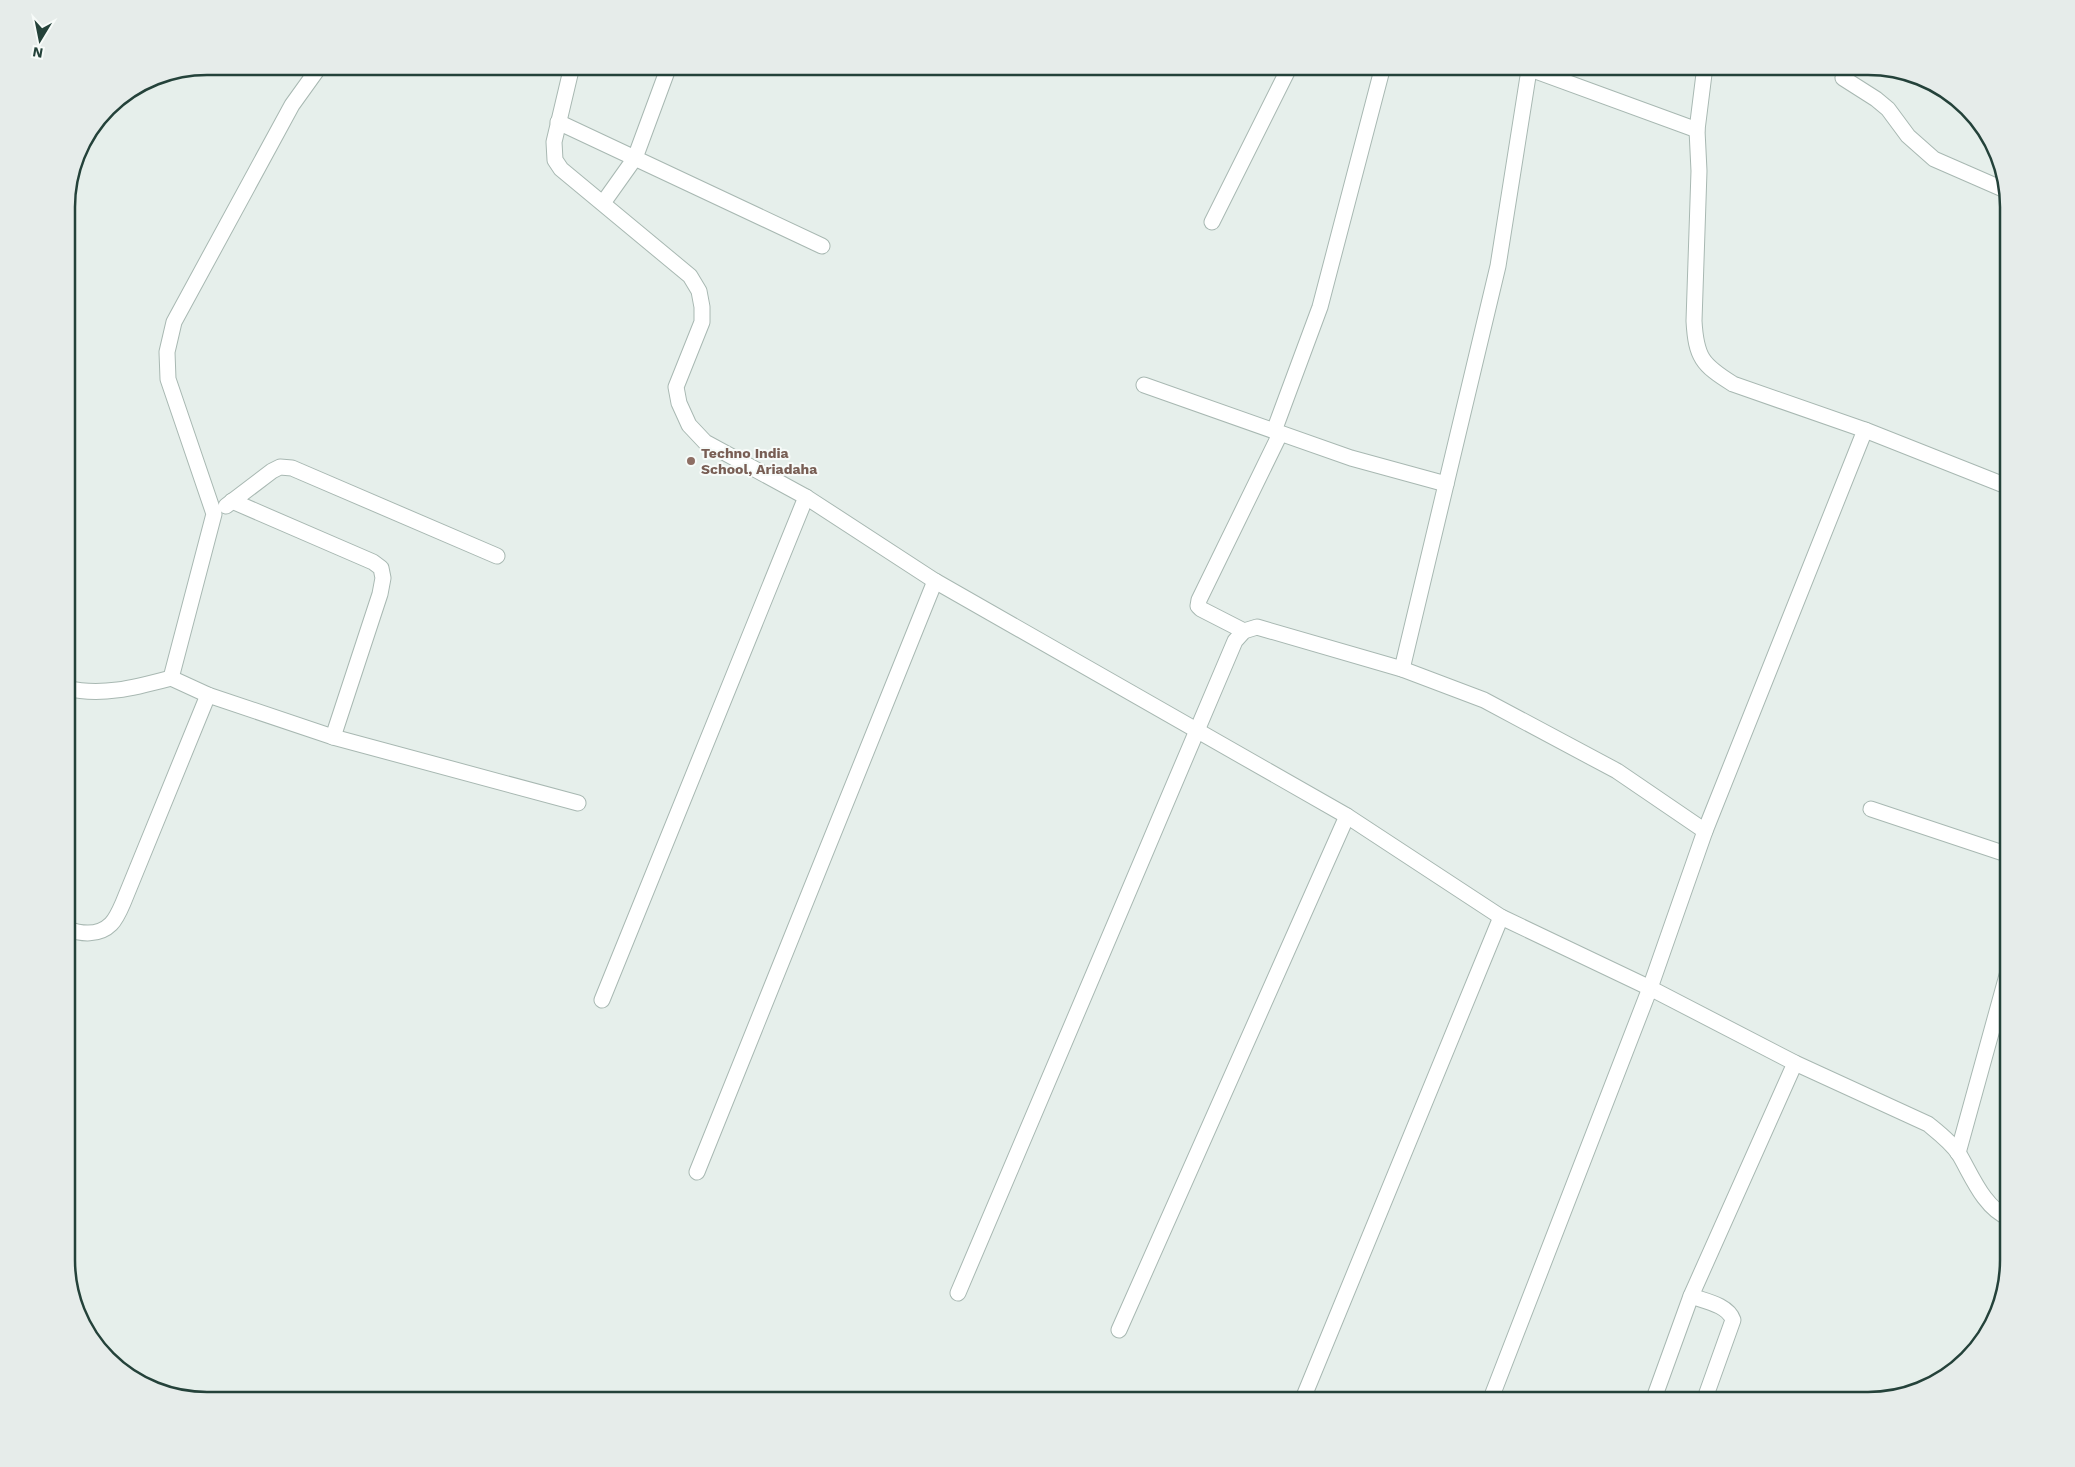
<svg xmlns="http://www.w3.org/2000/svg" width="2075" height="1467" viewBox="0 0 2075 1467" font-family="'Work Sans',sans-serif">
<rect width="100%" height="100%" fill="#e6efeb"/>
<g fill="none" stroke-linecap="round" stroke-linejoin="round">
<g stroke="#a8b8b2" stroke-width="17">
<g id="street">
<polyline points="320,66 292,105 174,322 167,352 168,379 214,514 171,678 208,695 333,737 578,803"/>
<path d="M 572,66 L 554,142 L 555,160 L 561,169 L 690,276 L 699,291 L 702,307 L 702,322 L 676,387 L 679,403 L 689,425 L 705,442 L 806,497 L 935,581 L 1347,816 L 1501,917 L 1650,988 L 1795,1063 L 1928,1124 C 1939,1133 1951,1142 1959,1154 C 1972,1176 1984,1208 2009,1218"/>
<polyline points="1522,66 1697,130"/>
<path d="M 1705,66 L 1697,130 L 1699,171 L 1694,321 C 1696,357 1702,365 1733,384 L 1865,430 L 2009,487"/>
<polyline points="1843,78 1876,99 1888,109 1908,136 1934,159 2005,190"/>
<polyline points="558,122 822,246"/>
<polyline points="603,203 635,158 669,66"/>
<polyline points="1212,222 1290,66"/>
<polyline points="1144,385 1351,458 1446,484"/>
<polyline points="1274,431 1320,307 1383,66"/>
<polyline points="232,501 373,562 381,568 383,578 380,594 333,737"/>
<polyline points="226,506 272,471 280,467 292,468 497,556"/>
<polyline points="1244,631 1201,609 1198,606 1199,600 1280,434"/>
<polyline points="1402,669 1498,266 1529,70"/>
<path d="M 67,688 C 101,697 137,687 171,678"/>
<polyline points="1871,809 2009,855"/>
<path d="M 67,929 C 81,934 99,936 111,924 C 116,919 120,910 123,903 L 208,695"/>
<polyline points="602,1000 806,497"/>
<polyline points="1958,1153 2009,968"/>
<polyline points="697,1172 935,581"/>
<polyline points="958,1293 1235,641 1244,631 1257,627 1402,669 1484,700 1617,771 1705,831"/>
<path d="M 1691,1296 C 1705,1301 1728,1305 1733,1320 L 1704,1401"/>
<polyline points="1119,1330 1347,816"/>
<polyline points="1302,1401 1501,917"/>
<polyline points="1490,1401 1650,988 1705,831 1865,430"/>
<polyline points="1653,1401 1691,1296 1795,1063"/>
</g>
</g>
<use href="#street" stroke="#fff" stroke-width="15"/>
</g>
<circle fill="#8d6e63" stroke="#f7fbf9" stroke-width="2" cx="691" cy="461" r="5"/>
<g text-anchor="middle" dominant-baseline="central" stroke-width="4" stroke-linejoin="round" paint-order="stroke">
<g font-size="14" font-weight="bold" fill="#785e54" stroke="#f7fbf9" text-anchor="start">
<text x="701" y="453">Techno India<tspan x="701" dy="16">School, Ariadaha</tspan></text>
</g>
</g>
<path d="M0 0H2075V1467H0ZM207 75H1868A132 132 0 0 1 2000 207V1260A132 132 0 0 1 1868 1392H207A132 132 0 0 1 75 1260V207A132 132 0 0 1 207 75Z" fill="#e6ecea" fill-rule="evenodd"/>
<path fill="none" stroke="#24423a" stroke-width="2.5" d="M207 75H1868A132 132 0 0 1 2000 207V1260A132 132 0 0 1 1868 1392H207A132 132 0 0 1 75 1260V207A132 132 0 0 1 207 75Z"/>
<g transform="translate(40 40) rotate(190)" stroke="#f7fbf9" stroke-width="4" paint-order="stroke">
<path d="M0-4L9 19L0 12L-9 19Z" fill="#24423a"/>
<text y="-8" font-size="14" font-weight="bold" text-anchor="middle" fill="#24423a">N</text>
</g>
</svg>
